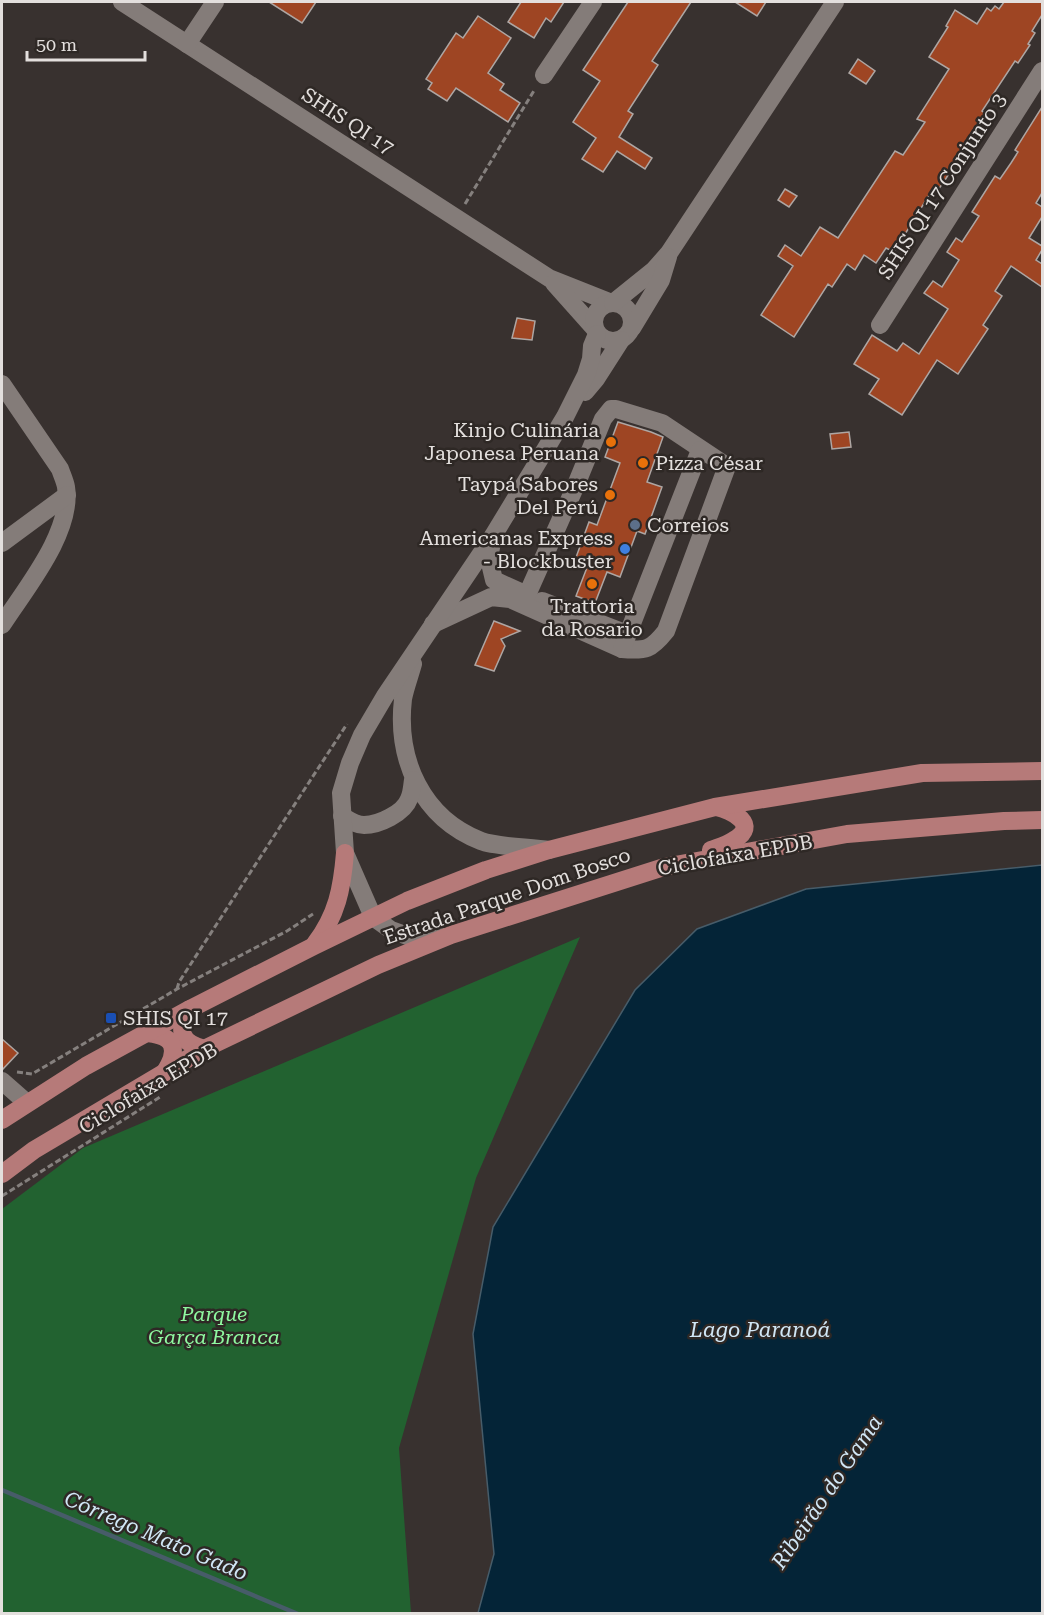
<svg xmlns="http://www.w3.org/2000/svg" width="1044" height="1615" viewBox="0 0 1044 1615" font-family="'Roboto Serif',serif">
<rect width="100%" height="100%" fill="#38312f"/>
<polygon fill="#226230" points="580,937 476,1178 399,1448 411,1613 2,1613 2,1209 83,1148"/>
<polygon fill="#042437" stroke="#475c69" stroke-width="1.5" points="1042,865 1042,1613 478,1613 494,1554 473,1334 493,1227 635,990 697,929 806,889"/>
<g fill="none" stroke-linecap="round" stroke-linejoin="round">
<polyline stroke="#475c69" stroke-width="4.5" points="2,1490 298,1614"/>
</g>
<g fill="#9e4523" stroke="#aea6a3" stroke-width="1.5">
<polygon points="269,2 316,2 302,23"/>
<polygon points="521,2 564,2 551,22 546,18 534,38 508,22"/>
<polygon points="628,2 691,2 652,61 658,65 628,111 633,114 619,137 652,158 645,169 617,151 603,172 582,159 596,138 573,122 600,81 583,70"/>
<polygon points="735,2 766,2 757,16"/>
<polygon points="1004,2 1042,2 1042,15 1032,31 1035,33 1028,44 1030,45 1018,63 1015,61 982,111 986,114 945,180 938,190 934,187 894,252 886,248 876,263 864,255 855,270 847,264 832,287 828,284 794,337 761,315 793,266 778,256 785,245 801,256 820,227 838,238 895,151 903,155 925,122 917,119 949,69 929,57 948,27 946,26 955,10 977,24 987,8 991,11 995,6 999,9"/>
<polygon points="478,16 511,38 488,73 504,84 500,90 520,103 508,122 456,88 447,101 428,89 432,83 426,79 456,33 463,38"/>
<polygon points="858,59 875,71 866,84 849,73"/>
<polygon points="1042,107 1042,193 1036,203 1042,207 1042,217 1029,238 1042,246 1042,250 1036,260 1042,264 1042,287 1011,266 995,291 1002,296 983,325 988,329 958,374 937,360 902,415 869,394 879,379 854,364 872,335 897,351 903,343 919,354 948,309 924,293 933,281 942,287 959,260 947,252 956,238 962,242 979,216 972,212 995,176 1000,179 1011,163 1018,152 1015,150"/>
<polygon points="785,189 797,196 789,207 778,200"/>
<polygon points="517,318 535,321 532,340 512,338"/>
<polygon points="618,422 651,432 663,437 647,482 662,487 645,534 637,531 620,577 607,572 595,603 576,596 588,565 575,560 589,522 597,525 620,463 605,457"/>
<polygon points="849,432 851,447 832,449 830,434"/>
<polygon points="494,621 520,631 501,639 505,646 494,671 475,665"/>
<polygon points="2,1039 18,1053 2,1070"/>
</g>
<g fill="none" stroke-linecap="round" stroke-linejoin="round">
<g stroke="#85807e" stroke-width="3" stroke-dasharray="6 3" stroke-linecap="butt">
<polyline points="465,204 535,89"/>
<polyline points="177,989 179,982 347,724"/>
<polyline points="17,1072 32,1074 177,989 287,931 313,914"/>
<polyline points="2,1196 160,1097"/>
</g>
<g stroke="#847c79" stroke-width="18">
<polyline points="122,2 549,278 612,303"/>
<polyline points="187,44 215,2"/>
<polyline points="544,75 593,2"/>
<polyline points="554,283 595,329"/>
<circle cx="613" cy="322" r="19"/>
<polyline points="613,303 654,270 669,253 835,2"/>
<polyline points="880,325 1042,71"/>
<polyline points="632,328 661,280 668,257"/>
<path d="M 2,384 L 60,469 C 62,475 65,481 66,487 C 73,532 25,589 2,625"/>
<polyline points="585,392 596,379 621,340"/>
<polyline points="2,543 67,495"/>
<polyline points="542,601 627,634"/>
<path d="M 433,624 L 491,597 L 510,599 L 622,649 C 646,651 651,650 666,631 L 726,469 L 722,463 L 662,423 L 616,409 L 611,409 L 603,419 L 576,485 L 527,595 L 494,580 L 489,559 L 493,536"/>
<polyline points="622,649 700,450"/>
<path d="M 413,664 C 410,675 405,688 403,699 C 396,760 422,818 481,841 C 496,847 531,847 549,850"/>
<path d="M 342,816 C 349,820 356,825 364,825 C 379,825 404,813 409,799 C 412,793 412,786 413,780"/>
<polyline points="440,936 422,939 413,938 391,930 373,917 345,853 341,793 350,763 362,735 385,696 493,536 565,417 586,375 591,359 592,346 597,334"/>
<polyline points="2,1081 27,1103"/>
</g>
<g stroke="#b67a79" stroke-width="18">
<path d="M 711,850 C 719,847 727,845 734,840 C 760,825 732,810 716,807"/>
<path d="M 315,944 C 337,915 342,889 345,853"/>
<path d="M 190,1009 C 177,1030 179,1042 204,1049"/>
<path d="M 145,1033 C 174,1035 180,1048 165,1072"/>
<polyline points="2,1120 86,1066 190,1009 314,946 407,901 486,870 549,850 715,807 922,773 1042,771"/>
<polyline points="2,1174 34,1150 204,1049 378,965 451,935 664,867 847,834 1004,821 1042,820"/>
</g>
</g>
<g fill="#e8710a" stroke="#2e2825" stroke-width="2">
<circle cx="611" cy="442" r="6"/>
<circle cx="643" cy="463" r="6"/>
<circle cx="610" cy="495" r="6"/>
<circle cx="592" cy="584" r="6"/>
</g>
<circle fill="#5c6f8a" stroke="#2e2825" stroke-width="2" cx="635" cy="525" r="6"/>
<circle fill="#3f7fe0" stroke="#2e2825" stroke-width="2" cx="625" cy="549" r="6"/>
<rect fill="#1a4fb4" stroke="#2e2825" stroke-width="2" x="105" y="1012" width="12" height="12" rx="3"/>
<g text-anchor="middle" dominant-baseline="central" stroke-width="5" stroke-linejoin="round" paint-order="stroke">
<g font-size="20" fill="#e3dfdd" stroke="#2e2825">
<text transform="translate(348 121) rotate(33)">SHIS QI 17</text>
<text transform="translate(942 186) rotate(-57)">SHIS QI 17 Conjunto 3</text>
<text transform="translate(735 855) rotate(-10)">Ciclofaixa EPDB</text>
<text transform="translate(507 896) rotate(-19)">Estrada Parque Dom Bosco</text>
<text transform="translate(148 1088) rotate(-31)">Ciclofaixa EPDB</text>
</g>
<g font-size="20" fill="#e3dfdd" stroke="#2e2825" text-anchor="end">
<text x="599" y="430">Kinjo Culinária<tspan x="599" dy="23">Japonesa Peruana</tspan></text>
<text x="655" y="463" text-anchor="start">Pizza César</text>
<text x="598" y="484">Taypá Sabores<tspan x="598" dy="23">Del Perú</tspan></text>
<text x="647" y="525" text-anchor="start">Correios</text>
<text x="613" y="538">Americanas Express<tspan x="613" dy="23">- Blockbuster</tspan></text>
<text x="592" y="606" text-anchor="middle">Trattoria<tspan x="592" dy="23">da Rosario</tspan></text>
<text x="123" y="1018" text-anchor="start">SHIS QI 17</text>
</g>
<g font-size="20" font-style="italic" fill="#8ff9a0" stroke="#2e2825">
<text x="214" y="1314">Parque<tspan x="214" dy="23">Garça Branca</tspan></text>
</g>
<g font-size="21" font-style="italic" fill="#d1e7f6" stroke="#2e2825">
<text x="760" y="1330">Lago Paranoá</text>
<text transform="translate(827 1492) rotate(-56)">Ribeirão do Gama</text>
<text transform="translate(156 1536) rotate(23)">Córrego Mato Gado</text>
</g>
</g>
<rect width="1044" height="1615" fill="none" stroke="#e3dfdd" stroke-width="6"/>
<path d="M27 51v9h118v-9" fill="none" stroke="#e3dfdd" stroke-width="3"/>
<text x="36" y="51" font-size="18" fill="#e3dfdd" stroke="#2e2825" stroke-width="4.5" paint-order="stroke">50 m</text>
</svg>
